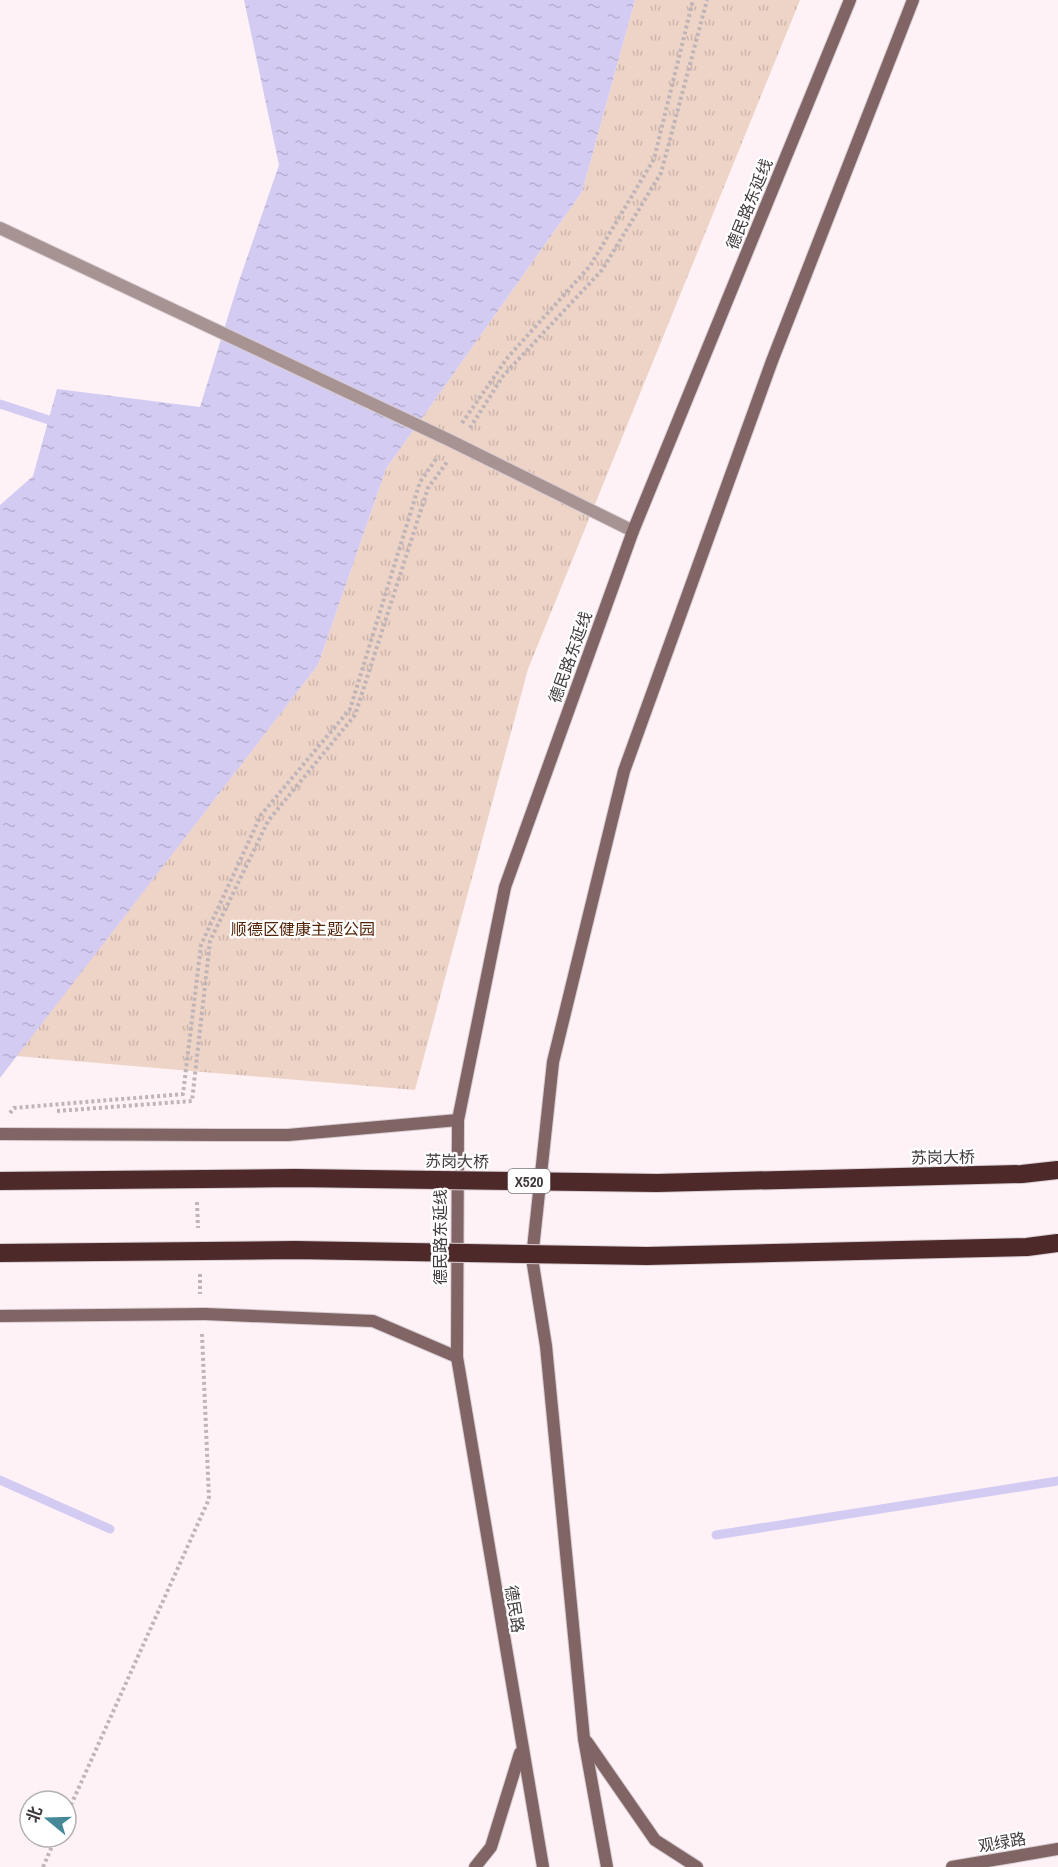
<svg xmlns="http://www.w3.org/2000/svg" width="1058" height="1867" viewBox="0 0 1058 1867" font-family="'Archivo Narrow','Noto Sans SC',sans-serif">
<defs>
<pattern id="park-tufts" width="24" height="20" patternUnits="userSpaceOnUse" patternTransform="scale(1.5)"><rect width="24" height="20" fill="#eed3c7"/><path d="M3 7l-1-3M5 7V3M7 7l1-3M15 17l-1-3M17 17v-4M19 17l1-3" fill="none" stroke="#cdb6ac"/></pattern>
<pattern id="water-ripples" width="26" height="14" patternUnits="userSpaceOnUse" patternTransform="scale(1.5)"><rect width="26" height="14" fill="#d4cbf2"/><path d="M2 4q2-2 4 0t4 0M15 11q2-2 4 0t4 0" fill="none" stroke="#b7afd0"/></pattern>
</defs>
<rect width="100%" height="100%" fill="#fef2f7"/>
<polygon fill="url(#park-tufts)" points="635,0 800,0 528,669 415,1090 16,1056 318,665 386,469 582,192"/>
<polygon fill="url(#water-ripples)" points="244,0 635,0 582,192 386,469 318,665 0,1078 0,505 33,476 57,389 200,407 238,284 279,165"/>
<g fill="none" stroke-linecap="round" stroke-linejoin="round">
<g stroke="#d4cbf2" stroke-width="9">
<polyline points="0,404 58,423"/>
<polyline points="0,1480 110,1529"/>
<polyline points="716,1535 1058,1481"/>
</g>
<g stroke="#d8cdd2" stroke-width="14">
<polyline id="street" points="0,228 449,440 633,531"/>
</g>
<g stroke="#d8cdd2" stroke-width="14">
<g id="secondary">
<polyline points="221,1135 288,1135 458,1120"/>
<polyline points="205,1314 373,1321 457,1357"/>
<polyline points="587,1742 655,1840 697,1867"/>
<polyline points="475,1867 491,1847 520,1753"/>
<polyline points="543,1867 457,1357 458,1120 505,887 633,531 850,0"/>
<polyline points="607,1867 584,1739 546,1346 532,1258 553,1062 624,771 772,361 913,0"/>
<polyline points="952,1867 1058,1849"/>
</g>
</g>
<g stroke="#bfb5b9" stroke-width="4" stroke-dasharray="3 3" stroke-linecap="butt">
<polyline points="462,423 508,357 590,266 654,159 693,0"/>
<polyline points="470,428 503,376 602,270 661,173 707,0"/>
<polyline points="57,1111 192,1101 210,941 268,821 355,715 428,488 447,462"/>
<polyline points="10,1113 14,1108 183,1094 201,945 261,815 350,709 420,482 438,456"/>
<polyline points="197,1202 198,1228"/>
<polyline points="200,1274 200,1294"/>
<polyline points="66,1816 209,1499 202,1334"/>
<polyline points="43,1867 56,1837"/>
</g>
<use href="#street" stroke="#a89393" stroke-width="12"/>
<use href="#secondary" stroke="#816565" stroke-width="12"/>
<g stroke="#d8cdd2" stroke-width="14" stroke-linecap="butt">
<g id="secondary-bridge">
<polyline points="0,1134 221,1135"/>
<polyline points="0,1316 205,1314"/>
</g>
</g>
<g stroke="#d8cdd2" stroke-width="20" stroke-linecap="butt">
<g id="highway-bridge">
<polyline points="0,1181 295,1178 657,1183 1022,1174 1058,1170"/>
<polyline points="0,1253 295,1250 647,1256 1027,1247 1058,1243"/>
</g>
</g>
<use href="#secondary-bridge" stroke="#816565" stroke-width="12"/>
<use href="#highway-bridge" stroke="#4d292a" stroke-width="18"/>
</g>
<g text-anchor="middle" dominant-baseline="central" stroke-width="4.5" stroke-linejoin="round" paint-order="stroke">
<rect fill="#fff" stroke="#7a7577" stroke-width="1.5" x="508" y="1169" width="42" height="24" rx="4.5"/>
<g font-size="15" font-weight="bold" fill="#413a3d">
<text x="529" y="1181">X520</text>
</g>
<g font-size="16" fill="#413a3d" stroke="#fff">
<text transform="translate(749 204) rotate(-68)">德民路东延线</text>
<text transform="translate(570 657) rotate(-70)">德民路东延线</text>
<text transform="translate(943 1157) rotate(-1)">苏岗大桥</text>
<text transform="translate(457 1161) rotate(1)">苏岗大桥</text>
<text transform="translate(440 1237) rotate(-90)">德民路东延线</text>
<text transform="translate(515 1609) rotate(81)">德民路</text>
<text transform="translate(1002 1842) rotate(-10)">观绿路</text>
</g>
<g font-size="16" fill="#532105" stroke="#fff">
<text x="303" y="929">顺德区健康主题公园</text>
</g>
</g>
<g transform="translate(48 1819) rotate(289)"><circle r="28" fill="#ffffff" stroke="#b3b0b1" stroke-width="1.5"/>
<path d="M0-4.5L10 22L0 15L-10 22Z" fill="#458998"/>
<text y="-9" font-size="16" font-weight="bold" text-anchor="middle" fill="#413a3d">北</text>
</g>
</svg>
